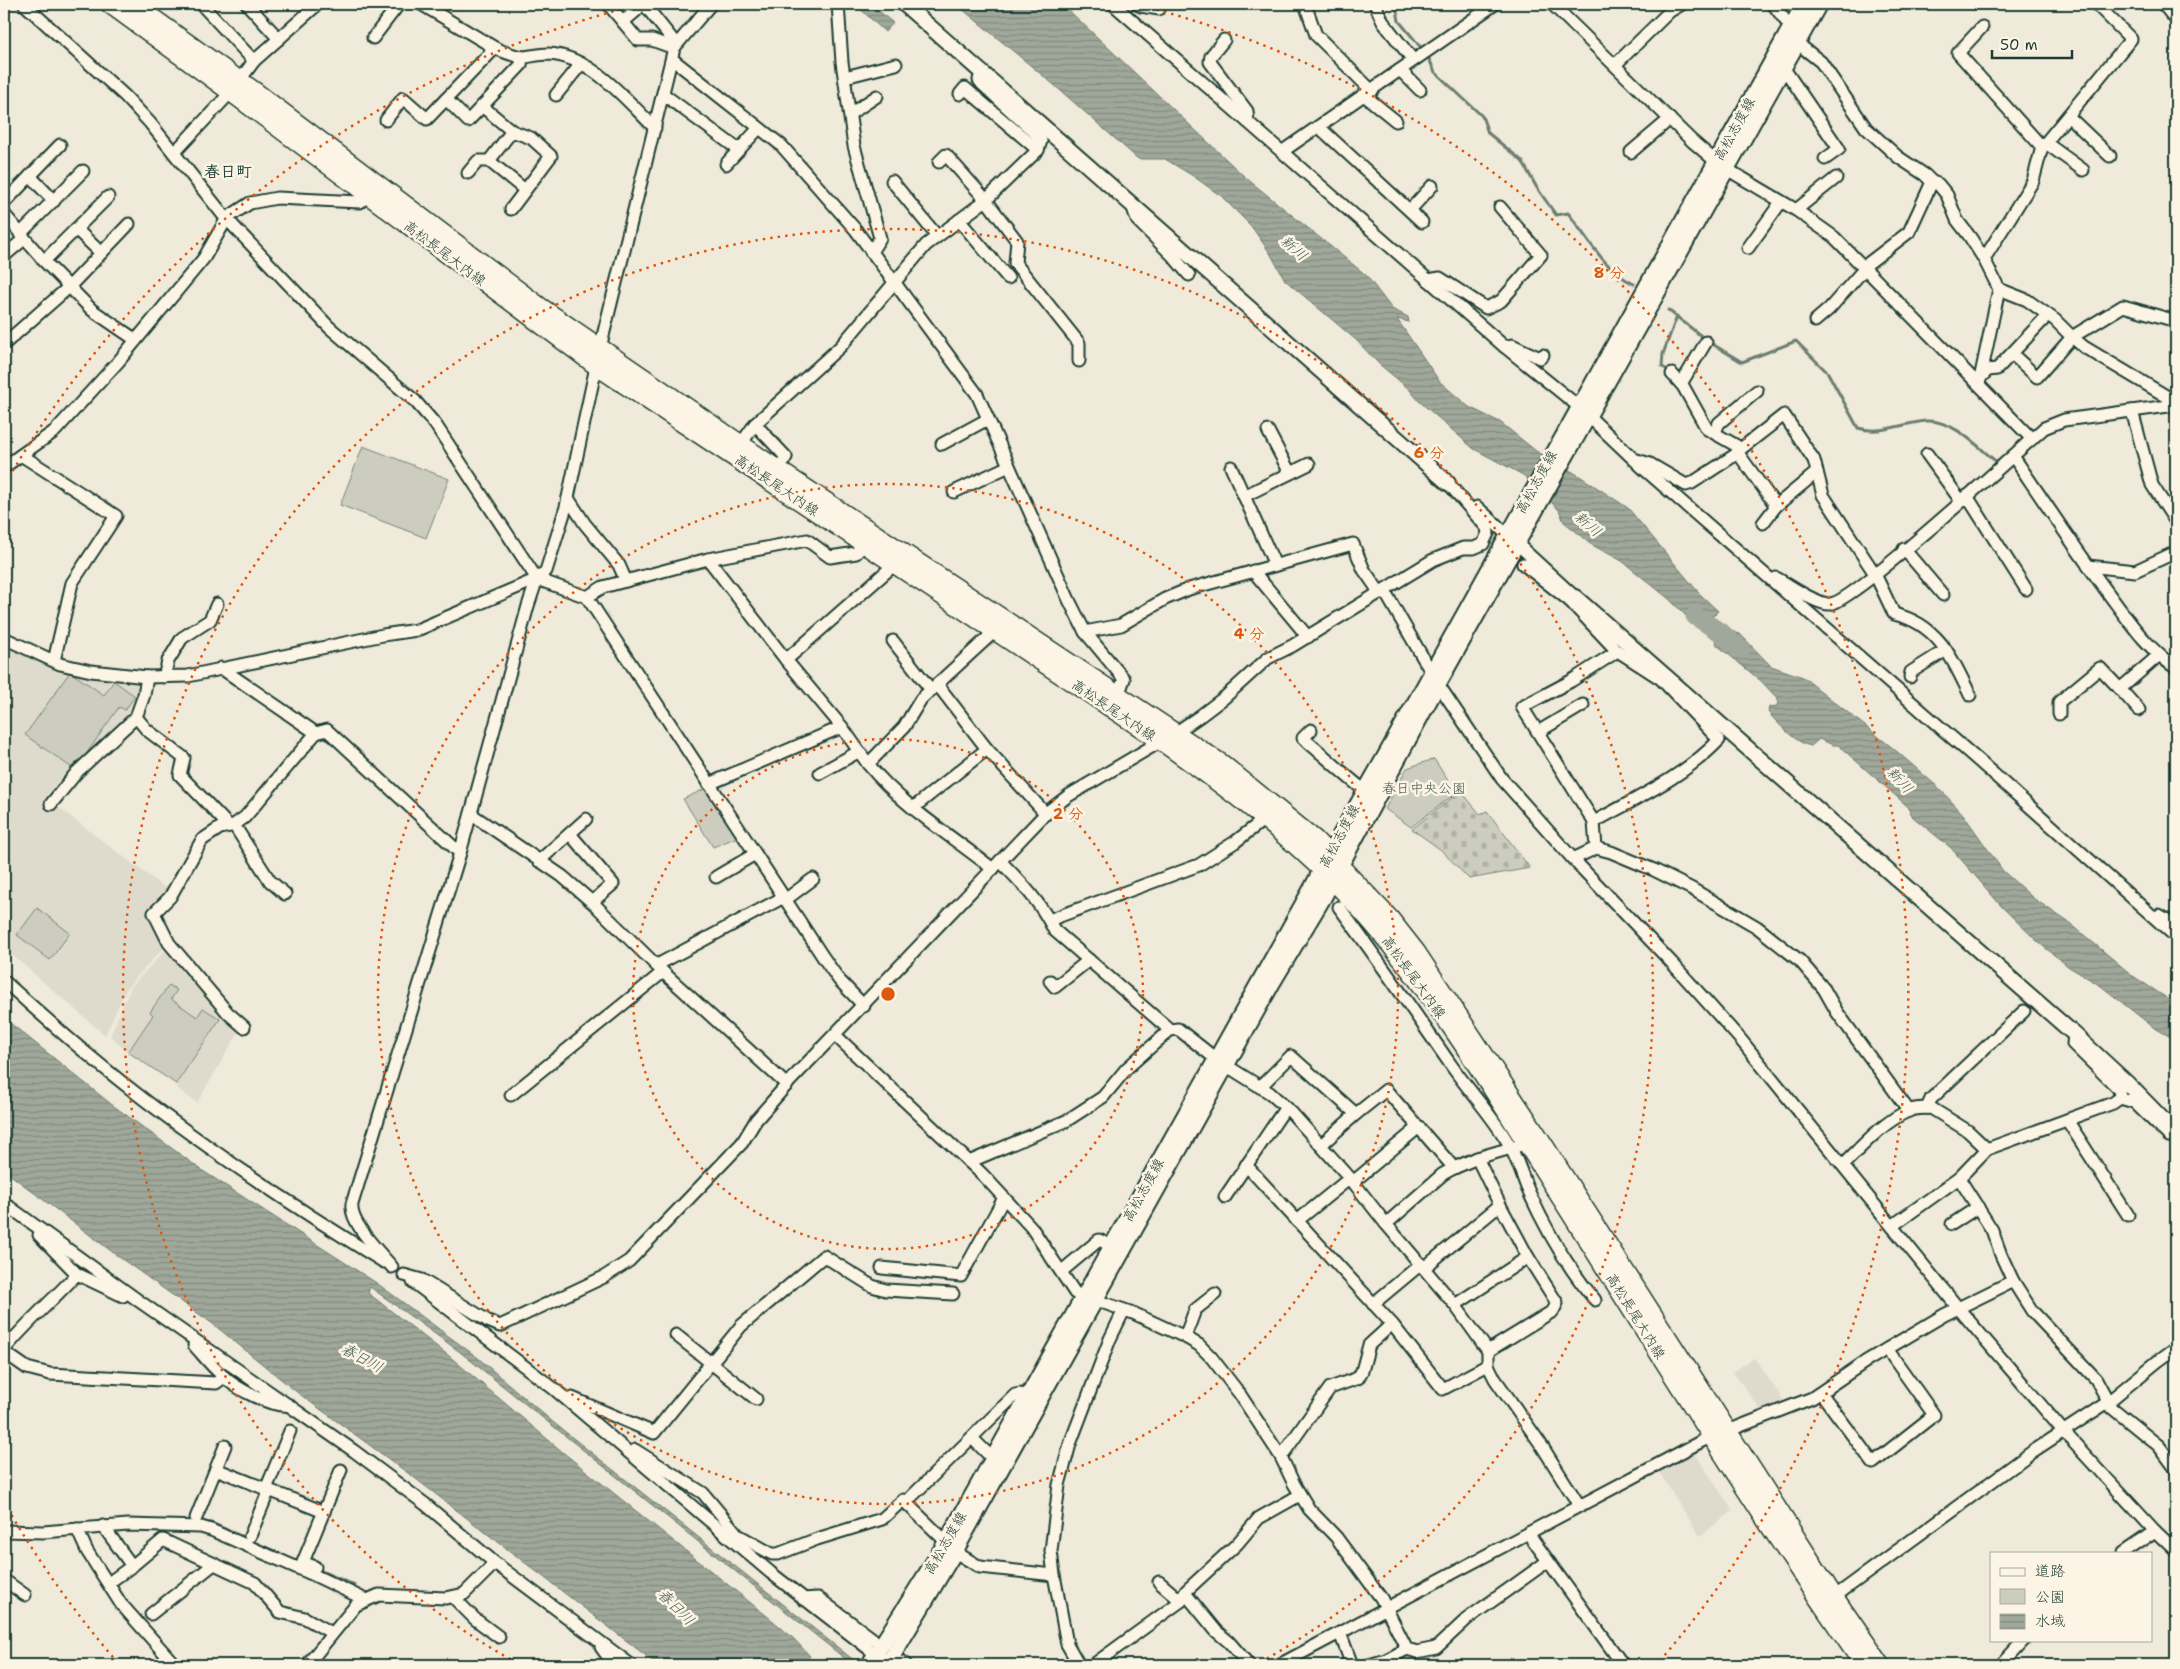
<svg xmlns="http://www.w3.org/2000/svg" width="2180" height="1669" viewBox="0 0 2180 1669" font-family="'Shantell Sans','Klee One',sans-serif">
<defs>
<pattern id="cemetery-stones" width="16" height="16" patternUnits="userSpaceOnUse" patternTransform="scale(1.25)"><rect width="16" height="16" fill="#cccdbf"/><path d="M2 7V4a2 2 0 0 1 4 0v3zM10 15v-3a2 2 0 0 1 4 0v3z" fill="#afb1a5"/></pattern>
<pattern id="water-rules" width="6" height="5" patternUnits="userSpaceOnUse" patternTransform="scale(1.25)"><rect width="6" height="5" fill="#9fa89a"/><path d="M0 2.5h6" fill="none" stroke="#818a7e"/></pattern>
</defs>
<rect width="100%" height="100%" fill="#efeada"/>
<filter id="ink" filterUnits="userSpaceOnUse"><feTurbulence type="fractalNoise" baseFrequency=".02" numOctaves="2"/><feDisplacementMap in="SourceGraphic" scale="10" xChannelSelector="R" yChannelSelector="G"/><feConvolveMatrix kernelMatrix="1 2 1 2 8 2 1 2 1" color-interpolation-filters="sRGB"/></filter>
<g filter="url(#ink)">
<g fill="#dedbcc">
<polygon points="4,647 56,669 89,678 142,682 133,715 50,801 170,892 151,920 167,944 127,988 105,1035 4,948"/>
<polygon points="168,947 241,1028 197,1103 179,1090 176,1084 128,1052 110,1036 131,987"/>
<polygon points="1754,1358 1786,1404 1763,1413 1733,1372"/>
<polygon points="1694,1452 1733,1511 1700,1536 1657,1469"/>
</g>
<polygon fill="url(#cemetery-stones)" stroke="#76857a" points="1461,791 1480,814 1487,811 1530,868 1469,879 1441,850 1412,829"/>
<g fill="#cccdbf" stroke="#76857a">
<polygon points="363,446 449,479 426,538 340,505"/>
<polygon points="70,672 104,695 114,681 135,696 125,710 119,707 75,770 25,735"/>
<polygon points="1434,759 1456,793 1411,827 1385,809 1407,768"/>
<polygon points="707,788 740,836 713,847 683,799"/>
<polygon points="37,908 70,933 50,960 17,935"/>
<polygon points="169,985 177,990 171,999 197,1017 203,1008 220,1019 176,1084 128,1052 153,1015 150,1012"/>
</g>
<g fill="url(#water-rules)" stroke="#6c7d71">
<polygon points="855,4 871,4 893,23 885,32"/>
<polygon points="956,4 1062,4 1246,178 1366,275 1392,309 1408,317 1409,322 1397,319 1440,382 1469,407 1500,422 1536,451 1578,475 1628,508 1700,594 1718,611 1710,619 1718,627 1712,633 1704,626 1700,630 1669,599 1622,561 1594,546 1564,522 1559,510 1523,475 1474,449 1419,401 1409,389 1379,364 1356,340 1285,280 1270,253 1251,226 1221,196 1193,176 1165,159 1138,159 1053,84"/>
<path d="M 1727,630 L 1740,634 L 1771,666 L 1803,677 L 1894,749 L 1939,788 L 1963,814 L 2003,871 L 2033,898 L 2071,924 L 2133,976 L 2176,1004 L 2176,1040 L 2153,1027 L 2101,986 L 2069,967 L 2038,942 L 2003,908 L 1951,848 L 1913,817 L 1906,805 L 1838,745 L 1833,745 L 1819,739 L 1811,746 C 1797,744 1777,723 1768,712 L 1769,707 L 1777,706 L 1778,699 L 1761,681 L 1717,645 L 1716,641 Z"/>
<polygon points="4,1018 111,1104 203,1171 378,1284 477,1357 554,1423 860,1665 853,1665 460,1352 370,1287 368,1293 449,1356 565,1454 772,1620 792,1637 810,1656 803,1665 658,1665 416,1479 298,1393 213,1324 119,1257 4,1170"/>
</g>
<g fill="none" stroke-linecap="round" stroke-linejoin="round">
<g stroke="#6c7d71" stroke-width="3">
<polyline points="1396,4 1399,21 1423,50"/>
<path d="M 1429,59 L 1435,72 L 1482,116 L 1488,133 L 1522,161 L 1537,188 L 1556,215 L 1568,213 C 1587,237 1605,271 1634,284"/>
<path d="M 1668,310 L 1709,342 L 1742,362 L 1796,341 L 1828,373 L 1858,428 C 1881,435 1903,423 1926,421 C 1953,419 1979,448 1998,463"/>
<polyline points="1671,371 1662,367 1663,354 1677,316"/>
<polyline points="203,1522 212,1523 300,1563"/>
<polyline points="316,1569 354,1585"/>
</g>
<polyline stroke="#9fa89a" stroke-width="19" points="1695,616 1723,634 1741,650"/>
<polyline stroke="#c5c7b9" stroke-width="11" stroke-dasharray="11 5.5" stroke-linecap="butt" points="1491,536 1523,564"/>
<g stroke="#1f3d34" stroke-width="15">
<g id="minor">
<polyline points="24,4 125,96 150,123 224,216 329,327 415,401 435,424 537,579 587,597 603,587 708,559 786,660 842,727"/>
<polyline points="201,4 254,61"/>
<polyline points="247,4 279,39"/>
<path d="M 421,4 L 495,48 C 504,52 515,57 525,57 C 532,56 541,54 548,54 C 592,56 626,100 655,128"/>
<polyline points="608,4 638,40 652,40 674,48"/>
<polyline points="644,4 676,44"/>
<polyline points="838,4 842,62 854,146 880,238 871,252"/>
<polyline points="1113,4 1505,347 1578,406 1643,468 1980,762 2176,937"/>
<polyline points="1137,4 1141,6 1159,9"/>
<polyline points="1305,4 1316,35 1372,91"/>
<polyline points="1375,4 1383,22 1413,60"/>
<polyline points="1552,4 1692,141 1720,165 1796,210 1834,237 2032,439"/>
<polyline points="1773,4 1791,28"/>
<polyline points="2163,4 2176,20"/>
<polyline points="623,22 637,10"/>
<polyline points="1982,27 1958,53 2042,147"/>
<polyline points="373,38 399,4"/>
<polyline points="1224,40 1211,56 1210,62 1247,111 1248,122"/>
<polyline points="1797,43 1821,62 1866,128 1898,157 1925,175 1932,182"/>
<polyline points="672,59 781,145 855,229 977,394 1069,600 1085,632 1124,679 1118,696"/>
<polyline points="1615,65 1670,11 1682,4"/>
<polyline points="1783,67 1839,149 1825,159"/>
<polyline points="1400,70 1420,90"/>
<polyline points="845,77 896,64"/>
<polyline points="663,94 739,150"/>
<polyline points="960,94 965,88 1038,150"/>
<polyline points="556,95 581,64"/>
<polyline points="1365,96 1396,121"/>
<polyline points="446,99 468,121 521,65 522,57"/>
<polyline points="482,106 512,131 531,138 551,156 511,209"/>
<polyline points="850,114 877,96"/>
<polyline points="2068,116 2110,156"/>
<polyline points="386,120 403,98 427,119 495,48"/>
<polyline points="1319,127 1422,222"/>
<polyline points="2046,143 2083,170"/>
<polyline points="1283,151 1495,4"/>
<polyline points="1631,152 1670,119"/>
<polyline points="174,153 231,92 254,61 318,4"/>
<polyline points="489,161 525,190"/>
<polyline points="939,162 946,155 986,200 1017,241 1015,263 1079,343 1079,361"/>
<polyline points="726,164 759,128"/>
<polyline points="468,173 478,161 489,161 512,131"/>
<polyline points="30,176 54,201"/>
<polyline points="892,181 937,236"/>
<polyline points="4,203 60,145"/>
<polyline points="1132,205 1137,220 1172,255 1189,275"/>
<polyline points="1410,210 1432,186"/>
<polyline points="1796,210 1836,178"/>
<polyline points="4,214 44,261 92,310 136,340"/>
<polyline points="959,220 1008,278"/>
<polyline points="76,229 101,253"/>
<polyline points="20,234 83,171"/>
<polyline points="1748,248 1781,202"/>
<polyline points="4,256 24,239"/>
<polyline points="44,261 108,197"/>
<polyline points="1428,280 1440,278 1486,308 1501,301 1541,255 1500,207"/>
<polyline points="1815,321 1829,309 1865,268 1866,265 1909,232 1932,182 1938,184 1947,195 1957,220 1970,237 1984,259"/>
<polyline points="2176,321 2123,306 2072,337 2084,347 2176,402"/>
<polyline points="4,344 69,287 129,224"/>
<polyline points="1505,347 1512,345 1540,358 1543,355"/>
<polyline points="2012,354 2037,377 2072,337 2055,320 2027,300 1999,289 1984,259 2033,181 2042,147 2131,39 2096,4"/>
<polyline points="1980,378 1988,370 1997,369 2048,315"/>
<polyline points="1681,384 1706,342"/>
<polyline points="1979,384 1999,289"/>
<polyline points="2132,411 2152,485 2176,522"/>
<polyline points="1268,431 1290,473"/>
<polyline points="1715,432 1719,423 1757,391"/>
<polyline points="741,444 755,424"/>
<polyline points="942,444 988,419"/>
<polyline points="1738,451 1784,415 1814,460 1817,472 1776,506 1738,453"/>
<polyline points="1927,454 1961,501"/>
<polyline points="21,455 116,516 72,583 54,661"/>
<path d="M 2013,456 C 2043,500 2073,545 2105,589 C 2127,618 2145,647 2176,668"/>
<polyline points="1637,460 1650,464 1686,485 1692,483 1738,453 1737,446 1707,429 1683,386 1672,374"/>
<polyline points="4,467 55,431 118,362 204,258 227,218 250,203 277,198 360,202 368,195"/>
<polyline points="1231,467 1275,565"/>
<polyline points="778,470 786,457 755,424 841,346 926,245 986,200 1038,150 1041,141 1036,134 982,84 979,80 981,73"/>
<path d="M 1817,472 L 1823,495 L 1875,574 L 1894,614 C 1938,624 1952,658 1970,695"/>
<polyline points="954,492 1009,466"/>
<polyline points="1244,496 1309,464"/>
<polyline points="1967,496 2026,589"/>
<polyline points="568,498 585,524 619,565 626,581"/>
<polyline points="1477,507 1575,597 1570,601 1523,564"/>
<polyline points="1763,523 1776,506"/>
<polyline points="1904,549 1943,595"/>
<polyline points="708,559 807,540 830,557 856,553 865,544"/>
<polyline points="2088,566 2135,571 2176,552"/>
<polyline points="1253,571 1308,637"/>
<path d="M 1776,578 C 1790,585 1815,604 1830,604 C 1852,603 2016,453 2044,428 L 2064,420 L 2176,405"/>
<polyline points="1384,590 1438,684 1502,779 1573,859 1672,963 1741,1040 1959,1309 2064,1432 2155,1531 2176,1551"/>
<polyline points="587,597 823,957 839,980 864,1006"/>
<path d="M 1570,601 L 1616,650 L 1661,679 L 1719,740 C 1685,776 1637,798 1594,822 L 1596,848 L 1573,859"/>
<polyline points="1085,632 1121,625 1165,599 1189,589 1353,544 1364,570 1380,593"/>
<polyline points="4,638 60,664 91,671 147,677 188,676 383,635 417,630 537,579"/>
<polyline points="893,641 931,690"/>
<polyline points="786,660 895,564"/>
<polyline points="221,668 316,733 245,817 234,825 220,828 202,840 170,897 154,913 169,943 228,1013 244,1027"/>
<polyline points="164,677 168,661 182,638 210,620 217,604"/>
<polyline points="1910,677 1911,672 1946,650"/>
<polyline points="937,684 987,749 1046,814"/>
<polyline points="2120,689 2139,710"/>
<polyline points="2059,714 2059,702 2100,668 2120,689 2158,656"/>
<polyline points="136,717 147,730 184,758 180,775 229,826"/>
<path d="M 1311,730 L 1303,738 C 1324,755 1343,774 1364,790"/>
<polyline points="1538,732 1583,705"/>
<polyline points="316,733 327,730 460,853"/>
<polyline points="820,773 858,752"/>
<polyline points="709,784 842,727 868,764"/>
<polyline points="51,804 77,772 136,717 144,695 147,677"/>
<polyline points="913,808 987,749"/>
<polyline points="471,814 562,876 592,902 663,972 787,1085"/>
<polyline points="1594,822 1522,707 1571,681 1613,654 1616,650"/>
<polyline points="234,825 270,881 285,894"/>
<polyline points="570,834 613,884 592,902"/>
<polyline points="1596,848 1611,852 1654,870 1692,889 1757,927 1800,961 1824,989 1837,1012 1909,1111"/>
<polyline points="539,861 586,819"/>
<path d="M 1000,861 C 1021,882 1041,903 1054,930 L 1170,1030"/>
<path d="M 993,869 C 950,835 902,806 868,764 L 904,727 L 921,699 L 995,631"/>
<polyline points="716,877 755,854"/>
<polyline points="785,900 813,879"/>
<path d="M 1339,907 C 1378,959 1414,1012 1451,1065 C 1469,1091 1491,1114 1507,1141 C 1517,1157 1521,1173 1528,1190 C 1545,1228 1568,1268 1595,1300"/>
<polyline points="2159,915 2176,925"/>
<polyline points="1049,920 1199,865 1235,842 1266,818"/>
<polyline points="657,965 784,897"/>
<path d="M 4,981 C 31,1005 58,1030 86,1053 C 179,1131 281,1199 384,1262"/>
<polyline points="1050,981 1055,987 1089,960"/>
<polyline points="835,1035 983,1175 1031,1227 1075,1293 1133,1313 1185,1337 1199,1345 1211,1357 1239,1393 1281,1457 1294,1484 1309,1509 1336,1537 1381,1598 1407,1649"/>
<polyline points="1260,1087 1291,1056 1356,1114 1321,1145"/>
<polyline points="511,1095 663,972"/>
<polyline points="2120,1098 2134,1102 2169,1136 2176,1137"/>
<polyline points="1927,1108 1931,1099 2024,1011"/>
<polyline points="1356,1114 1386,1090 1454,1168 1443,1174 1386,1224"/>
<polyline points="2067,1120 2128,1215"/>
<polyline points="969,1162 1066,1121 1103,1097 1127,1068 1170,1030 1178,1029 1216,1059 1270,1093 1290,1111 1350,1178 1386,1224 1455,1305 1488,1351 1488,1365 1495,1379 1540,1443 1579,1505"/>
<polyline points="1246,1165 1392,1324 1443,1389 1488,1365"/>
<path d="M 1843,1165 C 1862,1146 1886,1119 1911,1110 C 1917,1108 1925,1108 1931,1108 L 1968,1131 L 1987,1149"/>
<polyline points="1454,1168 1477,1158 1518,1146"/>
<polyline points="1959,1178 1992,1230 2001,1255 2013,1281"/>
<polyline points="1353,1182 1419,1127"/>
<polyline points="1225,1197 1286,1107"/>
<polyline points="4,1203 139,1301 354,1451 425,1504 495,1563 631,1665"/>
<polyline points="1297,1221 1350,1178"/>
<polyline points="1952,1224 1978,1207"/>
<polyline points="1892,1226 1959,1178 1987,1149 2113,1103 2120,1098 2119,1089 2073,1044 2074,1034"/>
<path d="M 392,1267 C 380,1252 349,1223 352,1204 L 460,853 L 528,606 L 537,579 L 546,571 L 566,507 L 600,348 L 674,48 L 711,4"/>
<polyline points="882,1268 961,1276 1004,1198"/>
<polyline points="1424,1268 1500,1205 1477,1158"/>
<polyline points="1062,1271 1099,1240 1112,1246"/>
<polyline points="77,1274 123,1296"/>
<polyline points="404,1275 422,1280 488,1321 500,1326 604,1277 629,1261 742,1143 756,1120 790,1081 1047,812 1068,796 1175,733 1200,716 1225,697 1268,658 1292,646 1433,560 1463,548 1474,548 1483,544 1488,533 1487,528 1448,483"/>
<polyline points="413,1282 553,1388 771,1573 882,1659"/>
<polyline points="1373,1304 1421,1264"/>
<polyline points="1455,1305 1528,1257"/>
<polyline points="676,1335 756,1399"/>
<polyline points="1185,1337 1195,1310 1215,1294"/>
<path d="M 194,1345 C 203,1355 212,1367 223,1376 C 235,1388 272,1408 289,1405"/>
<path d="M 4,1350 C 26,1323 53,1300 77,1274 L 39,1235"/>
<polyline points="1488,1351 1553,1311 1557,1303 1528,1257 1500,1205"/>
<polyline points="4,1352 27,1368 50,1374 216,1383 224,1377"/>
<polyline points="1821,1393 1873,1463 1934,1415 1887,1349"/>
<polyline points="572,1398 654,1433 741,1326 824,1256 872,1286 886,1290 953,1294"/>
<polyline points="972,1438 987,1453 995,1456"/>
<polyline points="635,1450 703,1493 738,1535 772,1554 778,1554 817,1539 882,1519 903,1500 960,1555 980,1567 1054,1575"/>
<polyline points="1281,1457 1330,1388 1358,1378 1362,1371 1369,1345 1392,1324"/>
<polyline points="216,1469 324,1512"/>
<polyline points="266,1489 290,1431"/>
<polyline points="906,1502 1015,1395 1020,1394 1027,1398"/>
<polyline points="196,1518 225,1446"/>
<polyline points="103,1526 132,1566 163,1540 255,1583 280,1612 305,1618 332,1633"/>
<polyline points="77,1529 87,1551 121,1604 175,1665"/>
<polyline points="4,1531 43,1532 128,1525 201,1527 211,1530 316,1576 366,1600"/>
<polyline points="1528,1533 1623,1665"/>
<polyline points="250,1536 269,1490"/>
<polyline points="2123,1553 2155,1531"/>
<polyline points="315,1567 303,1562 341,1470"/>
<polyline points="114,1579 132,1566"/>
<polyline points="4,1580 25,1595"/>
<polyline points="1159,1582 1181,1601"/>
<polyline points="1185,1593 1216,1631 1229,1642 1249,1665"/>
<polyline points="453,1597 475,1619 499,1637"/>
<polyline points="1834,1597 2032,1452 2108,1402 2158,1361 2176,1348"/>
<polyline points="803,1599 818,1598 873,1639"/>
<polyline points="151,1614 214,1564"/>
<polyline points="1340,1633 1352,1665"/>
<polyline points="601,1647 614,1665"/>
<polyline points="903,1662 906,1665"/>
<polyline points="307,1665 356,1605 379,1595 446,1598 464,1594 495,1563"/>
<polyline points="1079,1665 1067,1644 1054,1575 1051,1551 1059,1485 1070,1444 1110,1339 1124,1310"/>
<polyline points="1093,1665 1181,1601 1186,1591 1237,1544 1259,1518 1300,1495"/>
<polyline points="1279,1665 1702,1441 1812,1398 1865,1362 1944,1315 2013,1281 2032,1311 2096,1379 2111,1407 2159,1446 2176,1469"/>
<polyline points="1369,1665 1386,1660 1407,1649 1417,1652 1436,1648 1467,1619 1548,1561"/>
<polyline points="2001,1665 2024,1640"/>
</g>
</g>
<g stroke="#1f3d34" stroke-width="18">
<g id="tertiary">
<polyline points="904,4 1448,483"/>
<polyline points="1575,597 2074,1034 2127,1083 2176,1133"/>
</g>
</g>
<g stroke="#1f3d34" stroke-width="19">
<g id="secondary">
<path d="M 869,1665 L 947,1541 L 1312,888 C 1340,833 1372,781 1401,728 C 1534,486 1669,245 1804,4"/>
<polyline points="887,1665 955,1551 1271,985 1323,898 1438,684 1819,4"/>
</g>
</g>
<g stroke="#1f3d34" stroke-width="21">
<g id="primary">
<path d="M 110,4 L 231,92 L 597,366 L 1161,741 C 1235,793 1302,844 1362,911 C 1440,999 1501,1103 1563,1201 C 1662,1357 1758,1514 1864,1665"/>
<polyline points="133,4 254,91 540,307 778,470 1222,764 1315,840 1390,919 1416,952 1538,1136 1834,1597 1881,1665"/>
</g>
</g>
<use href="#minor" stroke="#fcf5e5" stroke-width="11"/>
<use href="#tertiary" stroke="#fcf5e5" stroke-width="14"/>
<use href="#secondary" stroke="#fcf5e5" stroke-width="15"/>
<use href="#primary" stroke="#fcf5e5" stroke-width="18"/>
</g>
</g>
<g fill="none" stroke="#de580e" stroke-width="2.5" stroke-dasharray="2.5 5">
<circle cx="888" cy="994" r="255"/>
<circle cx="888" cy="994" r="510"/>
<path d="M517 1663A765 765 0 1 1 1259 1663"/>
<path d="M118 1663A1020 1020 0 0 1 5 1504M5 484A1020 1020 0 0 1 641 4M1135 4A1020 1020 0 0 1 1658 1663"/>
</g>
<g text-anchor="middle" dominant-baseline="central" stroke-width="5" stroke-linejoin="round" paint-order="stroke">
<g font-size="14" fill="#1f3d34" stroke="#fcf5e5">
<text transform="translate(1734 129) rotate(-61)">高松志度線</text>
<text transform="translate(445 253) rotate(37)">高松長尾大内線</text>
<text transform="translate(1536 482) rotate(-61)">高松志度線</text>
<text transform="translate(777 485) rotate(34)">高松長尾大内線</text>
<text transform="translate(1114 710) rotate(34)">高松長尾大内線</text>
<text transform="translate(1339 836) rotate(-62)">高松志度線</text>
<text transform="translate(1414 977) rotate(54)">高松長尾大内線</text>
<text transform="translate(1143 1190) rotate(-61)">高松志度線</text>
<text transform="translate(1636 1316) rotate(58)">高松長尾大内線</text>
<text transform="translate(945 1543) rotate(-60)">高松志度線</text>
</g>
<g font-size="14" fill="#425a50" stroke="#fcf5e5">
<text x="1424" y="788">春日中央公園</text>
</g>
<g font-size="15" font-style="italic" fill="#455d53" stroke="#fcf5e5">
<text transform="translate(1294 248) rotate(42)">新川</text>
<text transform="translate(1588 524) rotate(41)">新川</text>
<text transform="translate(1900 780) rotate(47)">新川</text>
<text transform="translate(362 1358) rotate(28)">春日川</text>
<text transform="translate(676 1607) rotate(45)">春日川</text>
</g>
<g font-size="16" font-weight="bold" fill="#1f3d34" stroke="#fcf5e5">
<text x="228" y="171">春日町</text>
</g>
</g>
<circle cx="888" cy="994" r="8" fill="#de580e" stroke="#fcf5e5" stroke-width="2.5"/>
<g font-size="15" text-anchor="middle" font-weight="bold" fill="#de580e" stroke="#fcf5e5" stroke-width="5" stroke-linejoin="round" paint-order="stroke">
<text x="1609" y="278">8 分</text>
<text x="1429" y="458">6 分</text>
<text x="1249" y="639">4 分</text>
<text x="1068" y="819">2 分</text>
</g>
<rect width="2180" height="1669" fill="none" stroke="#fcf5e5" stroke-width="20"/>
<rect x="10" y="10" width="2160" height="1649" fill="none" stroke="#1f3d34" stroke-width="2" filter="url(#ink)"/>
<rect x="1990" y="1552" width="162" height="90" fill="#fcf5e5" stroke="#a4ab9e"/>
<rect x="2000" y="1568" width="25" height="8" fill="#fcf5e5" stroke="#a4ab9e"/>
<text x="2035" y="1576" font-size="15" fill="#1f3d34">道路</text>
<rect x="2000" y="1589" width="25" height="15" fill="#cccdbf" stroke="#a4ab9e"/>
<text x="2035" y="1602" font-size="15" fill="#1f3d34">公園</text>
<rect x="2000" y="1614" width="25" height="15" fill="url(#water-rules)" stroke="#a4ab9e"/>
<text x="2035" y="1626" font-size="15" fill="#1f3d34">水域</text>
<path d="M1992 50v8h80v-8" fill="none" stroke="#1f3d34" stroke-width="2.5"/>
<text x="2000" y="50" font-size="15" fill="#1f3d34" stroke="#fcf5e5" stroke-width="4" paint-order="stroke">50 m</text>
</svg>
